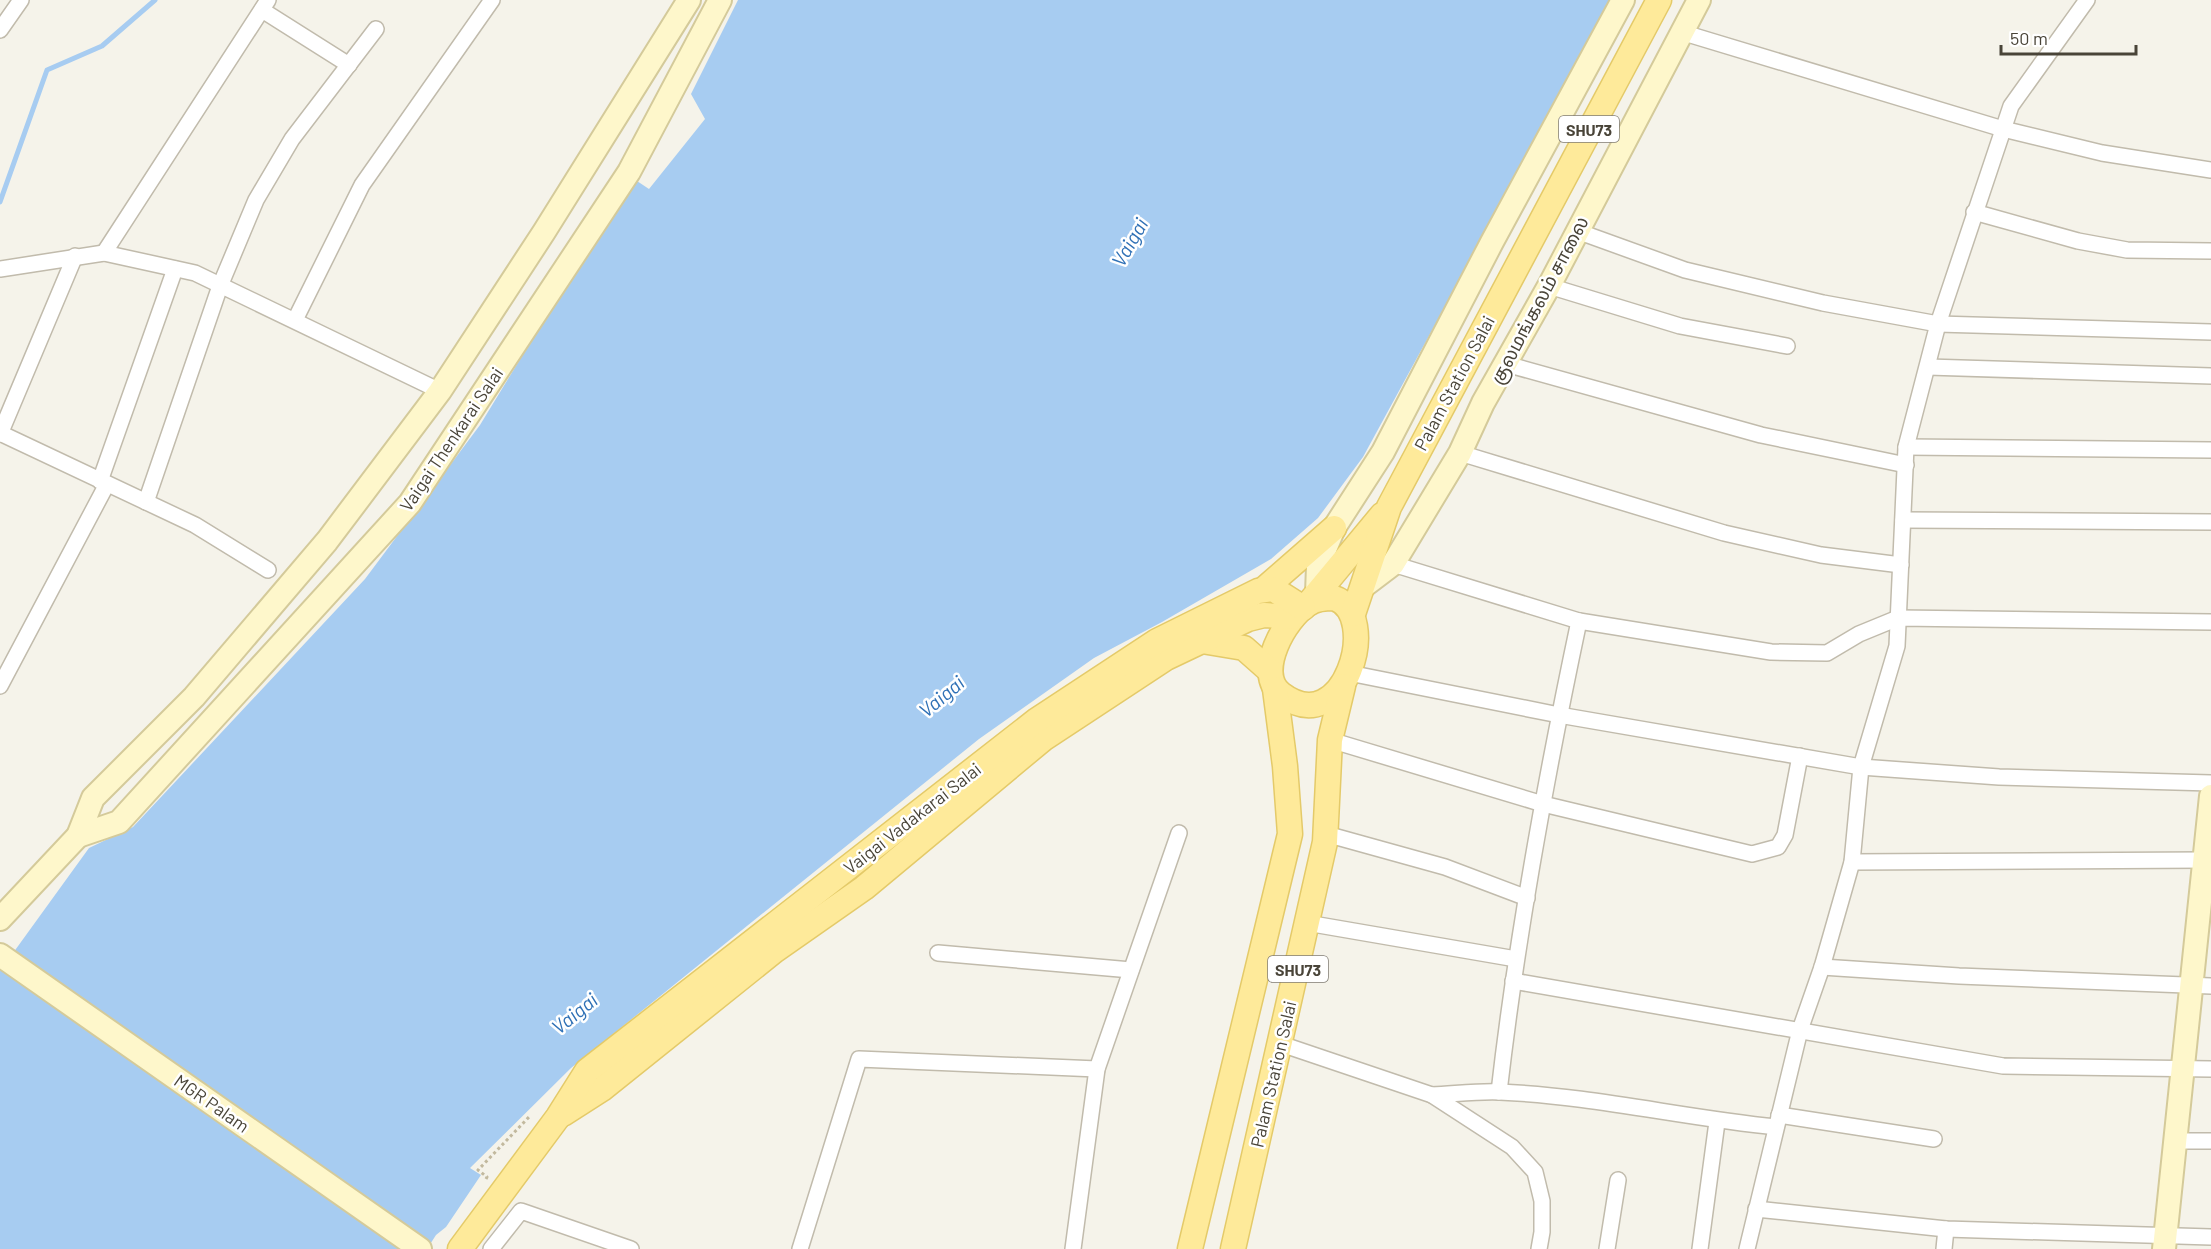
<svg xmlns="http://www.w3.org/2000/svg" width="2211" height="1249" viewBox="0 0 2211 1249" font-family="Barlow,'Noto Sans Tamil',sans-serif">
<rect width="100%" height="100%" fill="#f5f3ea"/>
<polygon fill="#a7ccf1" points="738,0 1612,0 1363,457 1318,518 1271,559 1162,622 1094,658 979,739 571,1068 470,1168 481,1175 446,1227 436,1235 427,1249 0,1249 0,971 89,848 133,827 365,579 480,425 541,325 637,181 649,189 705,119 691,94"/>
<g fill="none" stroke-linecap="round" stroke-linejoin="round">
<polyline stroke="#a7ccf1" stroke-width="5" points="0,202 47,70 102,46 155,0"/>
<g stroke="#c1bbac" stroke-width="18">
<g id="street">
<polyline points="262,10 349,65"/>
<polyline points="0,30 21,0"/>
<polyline points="1681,32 2003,129 2102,153 2211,170"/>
<polyline points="1974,212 2078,241 2127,250 2211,251"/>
<polyline points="1577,231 1685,270 1823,303 1938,324 2211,332"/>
<polyline points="104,253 268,0"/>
<polyline points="0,269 104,253 195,273 440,391"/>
<polyline points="1549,286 1680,326 1787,346"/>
<polyline points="295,320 362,185 492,0"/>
<polyline points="1506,364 1761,435 1906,465"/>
<polyline points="1928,367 2211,376"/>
<polyline points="0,433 195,525 268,570"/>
<polyline points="0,434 75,256"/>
<polyline points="1906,447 2211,450"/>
<polyline points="1460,453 1724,533 1821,555 1901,565"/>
<polyline points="100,481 175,269"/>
<polyline points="146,502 220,286 256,200 292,139 376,29"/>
<polyline points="1903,520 2211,522"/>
<polyline points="1393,564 1579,621"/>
<polyline points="1349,673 1559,715 1861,767 1999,777 2211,783"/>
<polyline points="0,686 107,484"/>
<polyline points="1330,740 1543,804 1752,854 1778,847 1785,835 1800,756"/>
<polyline points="1326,834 1445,867 1527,898"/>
<polyline points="1852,862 2204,860"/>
<polyline points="1307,923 1516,959"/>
<polyline points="938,953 1131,970"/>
<polyline points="1822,967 1959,976 2211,986"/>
<polyline points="1513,981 2003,1066 2211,1069"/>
<polyline points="1281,1044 1432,1095 1512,1147 1535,1172 1542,1201 1542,1232 1539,1249"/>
<path d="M 1499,1092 C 1517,934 1546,777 1579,621 L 1771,652 L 1827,653 L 1859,634 L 1898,618 L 2211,622"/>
<path d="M 1432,1095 C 1455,1094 1478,1091 1500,1092 C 1593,1096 1684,1118 1776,1127"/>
<polyline points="1779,1115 1934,1139"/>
<polyline points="2174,1141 2211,1141"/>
<polyline points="1756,1209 1946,1229 2211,1237"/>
<polyline points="491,1249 521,1211 631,1249"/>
<polyline points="800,1249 859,1059 1097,1069"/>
<polyline points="1073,1249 1097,1069 1179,833"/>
<polyline points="1607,1249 1618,1180"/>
<polyline points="1700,1249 1717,1122"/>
<polyline points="1747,1249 1800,1030 1822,967 1852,862 1861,767 1897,646 1906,447 1938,324 2011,106 2087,0"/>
<polyline points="1944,1249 1946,1229"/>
</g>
</g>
<g stroke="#d4ca9a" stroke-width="26">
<g id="secondary">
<polyline points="1364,586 1393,564 1460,453 1483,403 1549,286 1699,0"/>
<polyline points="1317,593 1318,566 1334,528 1383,452 1492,242 1623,0"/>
<polyline points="78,836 119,822 410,503 629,172 720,0"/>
<polyline points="0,919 78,836 93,798 194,697 327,541 440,391 544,232 689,0"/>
<polyline points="0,955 420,1249"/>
<polyline points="2164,1249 2211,796"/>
</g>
</g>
<g stroke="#e4ca69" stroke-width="27">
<g id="primary">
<polyline points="1263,590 1334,528"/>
<path d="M 1334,598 C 1382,613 1345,743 1281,694 C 1254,673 1285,618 1308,604 C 1315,599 1325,598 1334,598 Z"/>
<polyline points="1309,603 1382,515"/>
<polyline points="1353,614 1389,507 1659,0"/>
<polyline points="1202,641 1244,648 1270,671"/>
<polyline points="563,1114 602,1089 774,951 864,888 1043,739 1166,658 1248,619 1264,615 1293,617"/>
<polyline points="460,1249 558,1117 587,1071 1037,720 1157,641 1258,591 1273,589 1303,608"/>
<polyline points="1190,1249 1290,834 1285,766 1275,689"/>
<polyline points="1233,1249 1325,842 1330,740 1343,686"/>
</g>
</g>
<polyline stroke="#c2b99e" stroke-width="3" stroke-dasharray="3 3" stroke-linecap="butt" points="486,1179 487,1177 478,1170 530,1116"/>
<use href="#street" stroke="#fff" stroke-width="15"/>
<use href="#secondary" stroke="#fef7cb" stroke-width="22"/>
<use href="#primary" stroke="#feea9a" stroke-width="24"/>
</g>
<g text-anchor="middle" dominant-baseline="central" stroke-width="5" stroke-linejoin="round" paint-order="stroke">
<g fill="#fff" stroke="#807c74" stroke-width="1.5">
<rect x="1559" y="116" width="60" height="26" rx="4.5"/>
<rect x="1268" y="956" width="60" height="26" rx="4.5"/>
</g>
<g font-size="16" font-weight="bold" fill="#494438">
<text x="1589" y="129">SHU73</text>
<text x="1298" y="969">SHU73</text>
</g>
<g font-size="18" fill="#494438" stroke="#fff">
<text transform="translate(1539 300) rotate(-62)">குலமங்கலம் சாலை</text>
<text transform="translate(1454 383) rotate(-62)">Palam Station Salai</text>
<text transform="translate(451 439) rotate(-56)">Vaigai Thenkarai Salai</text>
<text transform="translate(912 818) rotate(-38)">Vaigai Vadakarai Salai</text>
<text transform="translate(1273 1074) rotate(-77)">Palam Station Salai</text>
<text transform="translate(212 1103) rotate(35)">MGR Palam</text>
</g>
<g font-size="20" font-style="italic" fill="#3071b6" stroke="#fff">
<text transform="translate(1129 242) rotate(-60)">Vaigai</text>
<text transform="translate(941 696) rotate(-40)">Vaigai</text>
<text transform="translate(574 1013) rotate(-39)">Vaigai</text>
</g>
</g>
<path d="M2001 45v9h135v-9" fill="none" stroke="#494438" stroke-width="3"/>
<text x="2010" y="45" font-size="18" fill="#494438" stroke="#ffffff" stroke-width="4.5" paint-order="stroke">50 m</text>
</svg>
